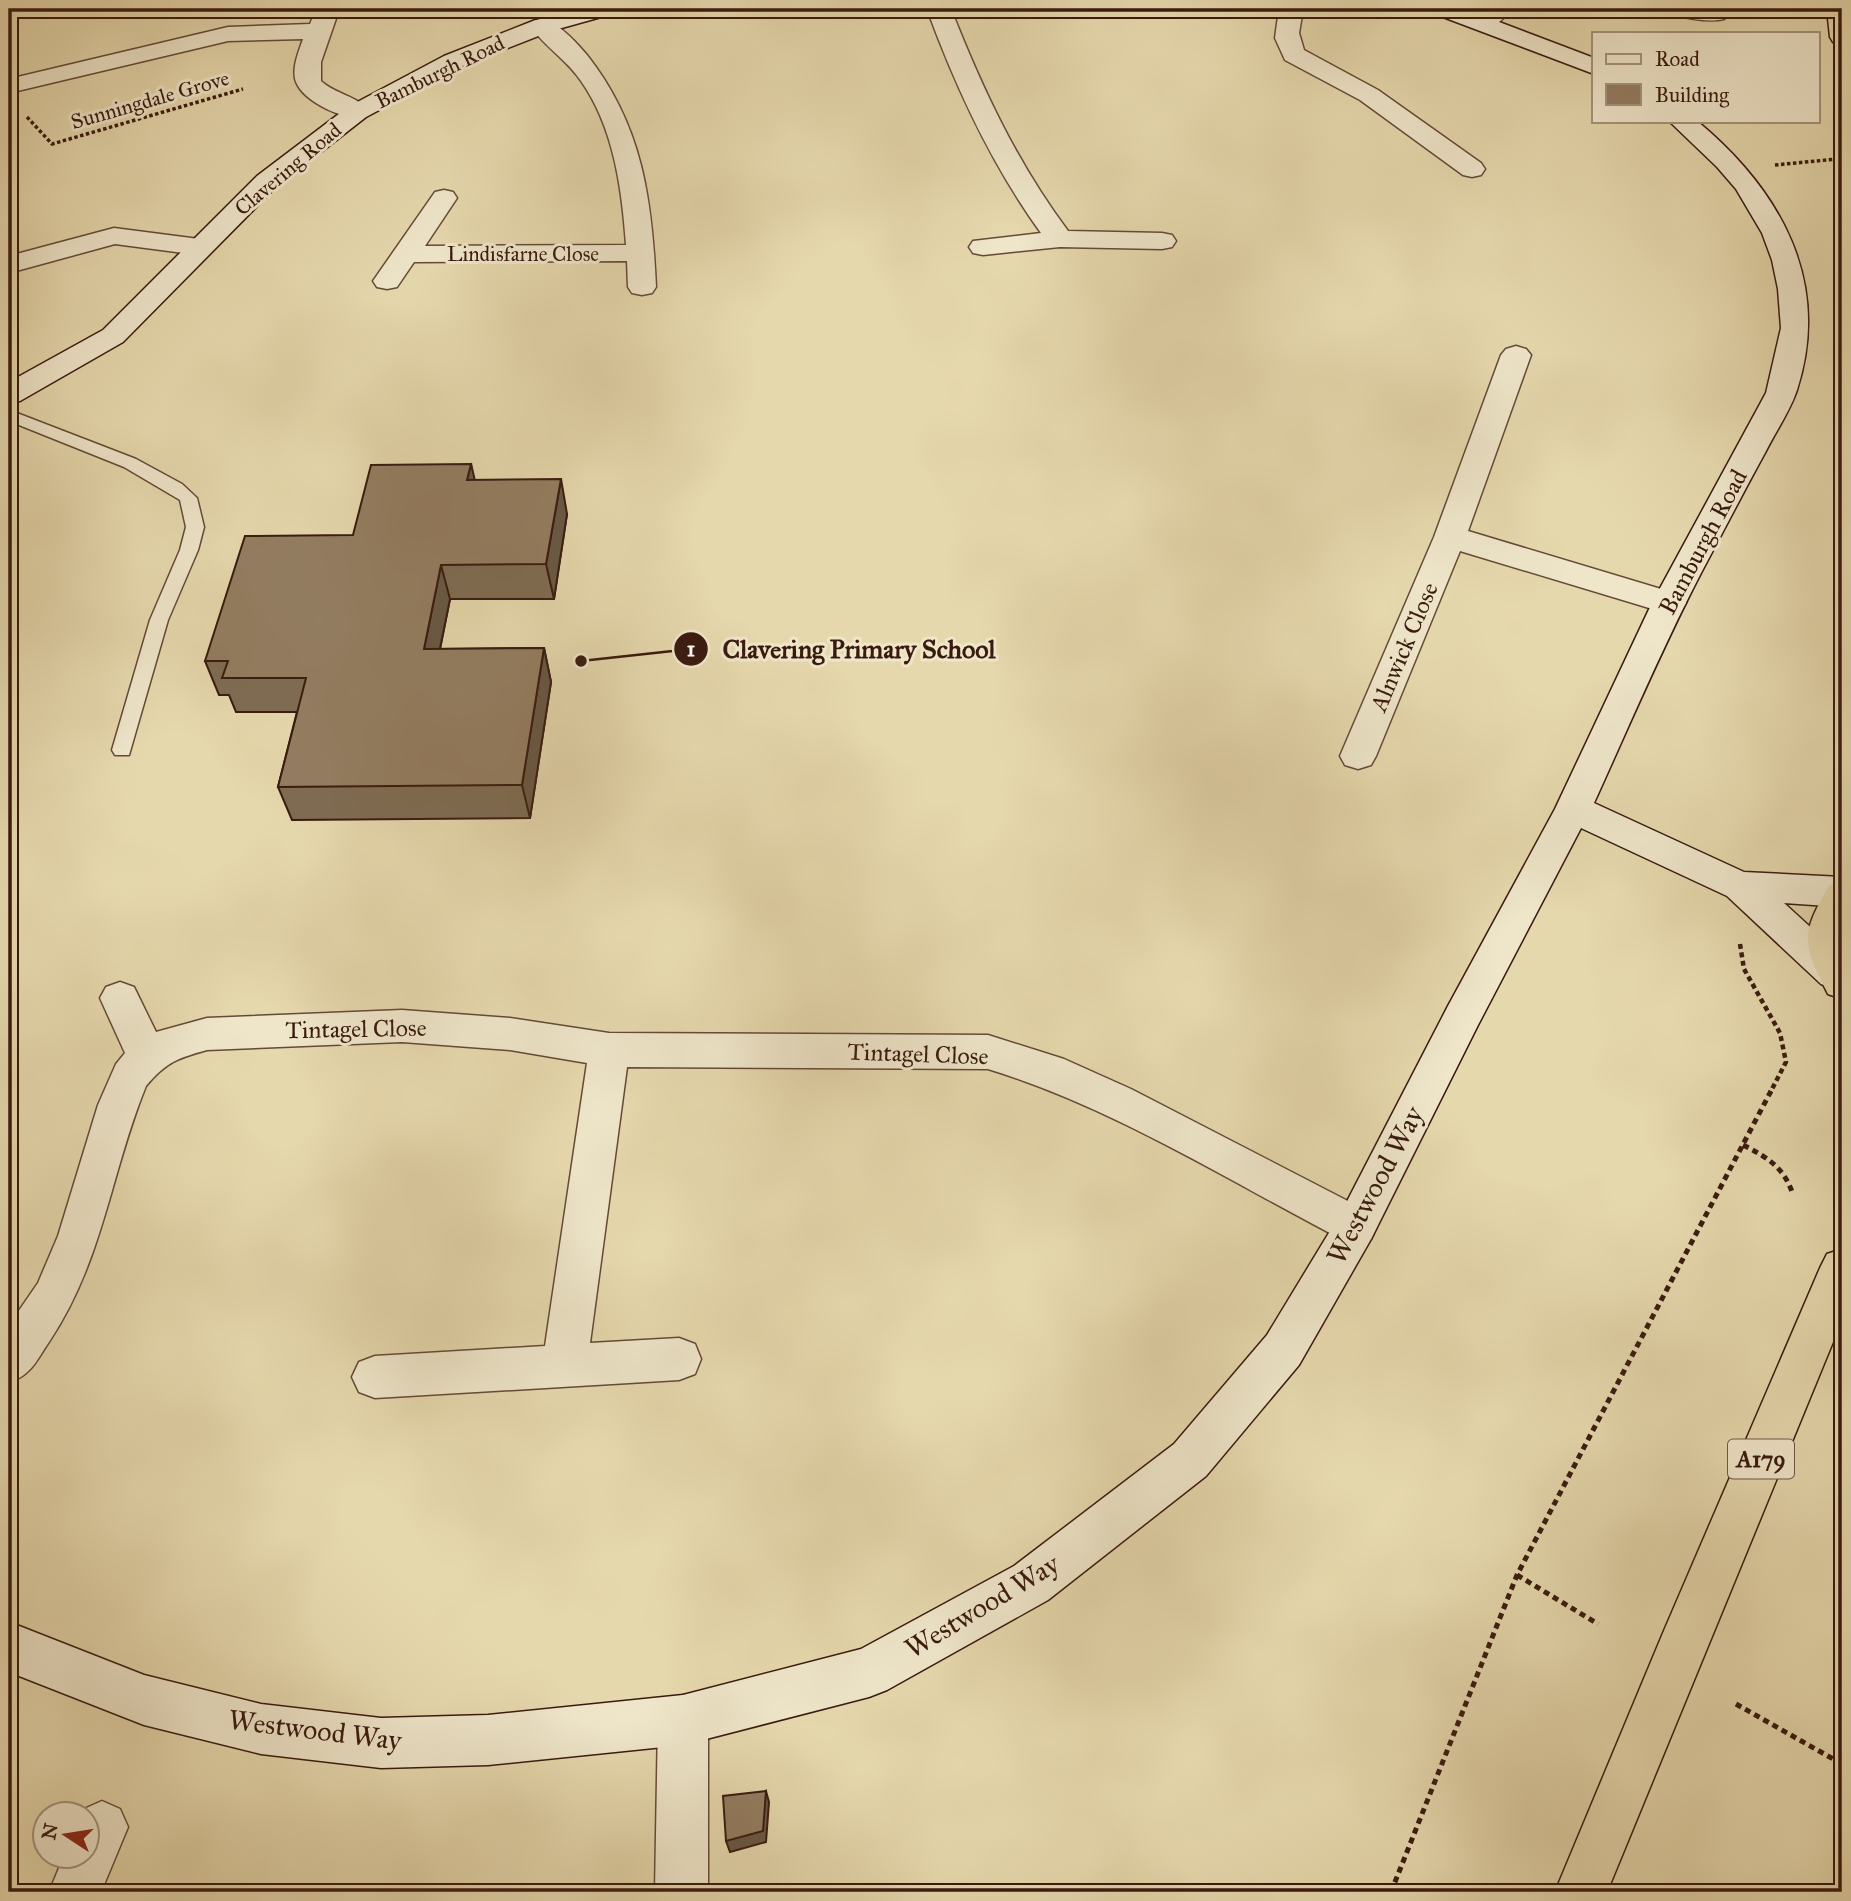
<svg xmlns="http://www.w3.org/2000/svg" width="1851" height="1901" viewBox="0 0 1851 1901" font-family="'IM FELL Great Primer',serif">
<rect width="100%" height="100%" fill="#e6d8ad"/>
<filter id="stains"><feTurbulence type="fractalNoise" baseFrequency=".00286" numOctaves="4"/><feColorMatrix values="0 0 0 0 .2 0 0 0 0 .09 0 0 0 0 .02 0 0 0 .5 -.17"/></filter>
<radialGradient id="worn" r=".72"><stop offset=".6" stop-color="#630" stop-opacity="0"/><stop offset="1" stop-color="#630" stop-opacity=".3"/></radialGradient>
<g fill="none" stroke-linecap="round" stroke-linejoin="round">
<g stroke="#644a36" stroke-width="3">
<polygon id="lane" points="9,410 136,459 182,484 197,498 204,527 198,550 168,620 129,755 115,755 112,750 150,620 180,550 186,527 180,500 124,467 9,421"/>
</g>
<g stroke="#644a36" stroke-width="3">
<g id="street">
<path d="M 316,9 L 339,10 L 321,62 L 321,81 C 335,94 360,97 370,112 L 366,117 C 346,122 304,102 296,82 C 291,69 299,51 303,39 L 228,41 L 9,93 L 9,79 L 228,27 L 310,24 Z"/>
<path d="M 927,9 L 951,9 C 982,88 1017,163 1068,231 L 1162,233 L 1172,235 L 1176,241 L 1172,247 L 1162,249 L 1060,247 L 983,255 L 973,253 L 969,247 L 973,241 L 1041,233 C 991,164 956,88 927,9 Z"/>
<polygon points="1279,9 1303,9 1299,33 1304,50 1378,90 1481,163 1485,169 1481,175 1472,177 1463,175 1360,100 1285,60 1275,38"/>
<path d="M 1485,9 L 1511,9 C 1502,22 1491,31 1475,27 L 1472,22 Z"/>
<path d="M 1666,9 L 1724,9 L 1728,14 L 1724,19 C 1708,23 1686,18 1670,14 Z"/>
<path d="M 542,19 C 559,23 576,42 587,55 C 643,126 652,201 656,287 L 652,293 L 642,295 L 632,293 L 628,287 L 627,261 L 414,262 L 397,287 L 387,289 L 377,287 L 373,281 L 435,192 L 444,190 L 453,192 L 457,198 L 425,246 L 626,245 C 622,189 614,128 581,81 C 567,60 544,46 530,26 L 533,21 Z"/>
<polygon points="114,228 199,239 209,241 213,247 209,253 199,255 115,244 9,273 9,256"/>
<polygon points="1516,346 1526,349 1531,355 1468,531 1681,595 1686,603 1681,611 1669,614 1460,551 1376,756 1371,765 1358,769 1345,765 1340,756 1434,537 1501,355 1506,349"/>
<path d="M 120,982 L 134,987 L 156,1032 L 207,1018 L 402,1010 L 510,1018 L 609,1033 L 988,1035 L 1064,1059 L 1131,1089 L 1371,1213 L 1377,1226 L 1371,1239 L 1356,1245 L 1341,1239 C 1226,1179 1112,1107 988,1069 L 627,1067 L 590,1343 L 679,1338 L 695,1344 L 701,1359 L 695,1374 L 679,1380 L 375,1398 L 359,1392 L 352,1377 L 359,1362 L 375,1356 L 545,1346 L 587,1063 L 510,1050 L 402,1042 L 207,1050 C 178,1058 166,1062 146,1086 C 110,1174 104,1259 49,1342 C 36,1361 32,1374 9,1383 L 9,1325 L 38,1283 L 58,1236 L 98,1105 L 116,1064 L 125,1053 L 100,998 L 106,987 Z"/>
<polygon points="683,1695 701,1702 708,1720 708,1892 655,1892 658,1720 665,1702"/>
<polygon points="102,1801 120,1809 128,1827 101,1892 49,1892 64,1856 88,1856 88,1814 82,1814 84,1809"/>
</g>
</g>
<g stroke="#391a0f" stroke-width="3">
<g id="secondary">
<polygon points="578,9 616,9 612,14 551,31 462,66 366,117 275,188 123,342 20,401 9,403 9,382 103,330 257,176 348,107 444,56 533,21"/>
<polygon points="1431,9 1465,9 1594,58 1594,74 1435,14"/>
<path d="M 1669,121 L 1697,121 C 1780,190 1832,281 1797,390 C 1790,411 1776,431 1766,451 C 1744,491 1723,532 1701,573 C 1662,648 1629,726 1594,803 L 1744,872 L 1842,877 L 1842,907 L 1784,903 L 1842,956 L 1842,986 L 1835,989 L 1821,984 L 1727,896 L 1581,828 L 1478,1025 L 1371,1239 L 1299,1365 L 1206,1476 L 1048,1600 L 887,1690 L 869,1697 L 683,1745 L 488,1765 L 381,1768 L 261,1754 L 144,1725 L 9,1672 L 9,1622 L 144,1675 L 261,1704 L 381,1718 L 488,1715 L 683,1695 L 861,1649 L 1014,1566 L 1174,1444 L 1267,1335 L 1341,1213 L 1448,1006 L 1555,809 L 1652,603 L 1766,393 L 1781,328 L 1778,289 L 1772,260 L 1762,233 L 1736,189 L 1717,167 Z"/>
</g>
</g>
<g stroke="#391a0f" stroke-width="3">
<g id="highway">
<polygon points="1827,9 1842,9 1842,44 1833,42 1830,37"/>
<path d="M 1842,881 L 1842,999 L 1828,994 C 1802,943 1800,936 1829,886 Z"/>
<polygon points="1842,1249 1842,1320 1607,1892 1555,1892 1663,1633 1820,1268 1827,1254"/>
</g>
</g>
<g stroke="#391a0f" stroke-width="3.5" stroke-dasharray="3.5 2.5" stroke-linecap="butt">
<polyline points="27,117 52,144 243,89"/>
<polyline points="1775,165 1837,159"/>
</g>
<g stroke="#391a0f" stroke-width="4.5" stroke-dasharray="5 3.5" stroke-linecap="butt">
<polyline points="1836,851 1842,837"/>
<polyline points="1740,944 1744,969 1780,1033 1786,1062 1770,1093"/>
</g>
<g stroke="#391a0f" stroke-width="5" stroke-dasharray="6 4.5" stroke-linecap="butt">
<path d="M 1743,1145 C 1767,1157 1785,1168 1793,1195"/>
<polyline points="1517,1575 1598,1624"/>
<polyline points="1736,1704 1842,1764"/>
<polyline points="1391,1892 1517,1575 1771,1091"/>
</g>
<use href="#lane" fill="#efe6ca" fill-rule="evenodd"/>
<use href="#street" fill="#efe6ca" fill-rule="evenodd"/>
<use href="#secondary" fill="#efe6ca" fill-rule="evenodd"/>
<use href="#highway" fill="#e6d8ad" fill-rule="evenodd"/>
</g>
<polygon fill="#7e6c53" stroke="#391a0f" stroke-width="2" points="471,464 474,480 567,514 554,599 450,599 440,649 544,648 551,682 530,818 292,820 278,787 297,712 236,712 229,695 219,695 205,661 353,535"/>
<g fill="#675844" stroke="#391a0f" stroke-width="2">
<polygon points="471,464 479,498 467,480"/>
<polygon points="561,479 567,514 554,599 546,564"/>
<polygon points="441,565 450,599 433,683 424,649"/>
<polygon points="544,648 551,682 530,818 522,785"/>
<polygon points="766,1791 769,1802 766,1842 730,1852 726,1841"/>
</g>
<g fill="#937d61" stroke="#391a0f" stroke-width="2">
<polygon points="471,464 467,480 561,479 546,564 441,565 424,649 544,648 522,785 278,787 306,678 222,678 228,661 205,661 245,536 353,535 371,465"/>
<polygon points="766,1791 763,1831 726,1841 723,1796"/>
</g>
<g text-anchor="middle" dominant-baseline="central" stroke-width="6" stroke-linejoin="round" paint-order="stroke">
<g font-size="21" fill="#391a0f" stroke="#efe6ca">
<text transform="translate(440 72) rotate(-26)">Bamburgh Road</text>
<text transform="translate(150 100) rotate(-16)">Sunningdale Grove</text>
<text transform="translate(288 169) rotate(-40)">Clavering Road</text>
<text x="523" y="254">Lindisfarne Close</text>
</g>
<rect fill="#efe6ca" stroke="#705747" stroke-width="2" x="1728" y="1439.5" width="66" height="39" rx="5"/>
<g font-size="23" font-weight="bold" fill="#391a0f">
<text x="1761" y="1459">A179</text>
</g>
<g font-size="24" fill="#391a0f" stroke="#efe6ca">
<text transform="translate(1703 542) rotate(-62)">Bamburgh Road</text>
<text transform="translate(1404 647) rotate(-67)">Alnwick Close</text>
<text transform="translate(356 1029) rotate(-1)">Tintagel Close</text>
<text transform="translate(918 1054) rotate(2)">Tintagel Close</text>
</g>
<g font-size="28" fill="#391a0f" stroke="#efe6ca">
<text transform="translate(1375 1185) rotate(-62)">Westwood Way</text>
<text transform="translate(982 1606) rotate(-31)">Westwood Way</text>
<text transform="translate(315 1730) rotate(7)">Westwood Way</text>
</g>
</g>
<path fill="none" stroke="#391a0f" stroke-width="2.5" d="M581 661L691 649"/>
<g fill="#391a0f" stroke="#efe6ca" stroke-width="2.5">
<circle cx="581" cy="661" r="7"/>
<circle cx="691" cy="649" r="18"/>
</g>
<g font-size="21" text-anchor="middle" font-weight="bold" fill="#fff">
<text x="691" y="656">1</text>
</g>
<g font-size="26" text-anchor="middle" font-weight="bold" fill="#391a0f" stroke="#efe6ca" stroke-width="6" stroke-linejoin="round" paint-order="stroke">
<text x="859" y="658">Clavering Primary School</text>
</g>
<rect width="1851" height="1901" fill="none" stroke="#e6d8ad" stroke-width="35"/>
<rect x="10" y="10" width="1830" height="1880" fill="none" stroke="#391a0f" stroke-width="3.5"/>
<rect x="18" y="18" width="1816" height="1866" fill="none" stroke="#391a0f" stroke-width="2"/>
<rect x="1592" y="32" width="228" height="91" fill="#efe6ca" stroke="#a6947f" stroke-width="2"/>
<rect x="1606" y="54" width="35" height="10" fill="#efe6ca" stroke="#a6947f" stroke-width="2"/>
<text x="1655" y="66" font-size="21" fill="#391a0f">Road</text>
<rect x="1606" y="84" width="35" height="21" fill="#937d61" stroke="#a6947f" stroke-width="2"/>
<text x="1655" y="102" font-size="21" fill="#391a0f">Building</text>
<g transform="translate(66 1835) rotate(282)"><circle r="33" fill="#efe6ca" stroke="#a6947f" stroke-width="2"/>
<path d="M0-5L12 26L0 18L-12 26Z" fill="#8f2418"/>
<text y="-10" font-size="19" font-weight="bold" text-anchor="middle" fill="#391a0f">N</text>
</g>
<rect width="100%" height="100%" filter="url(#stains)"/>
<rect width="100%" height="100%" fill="url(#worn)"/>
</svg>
